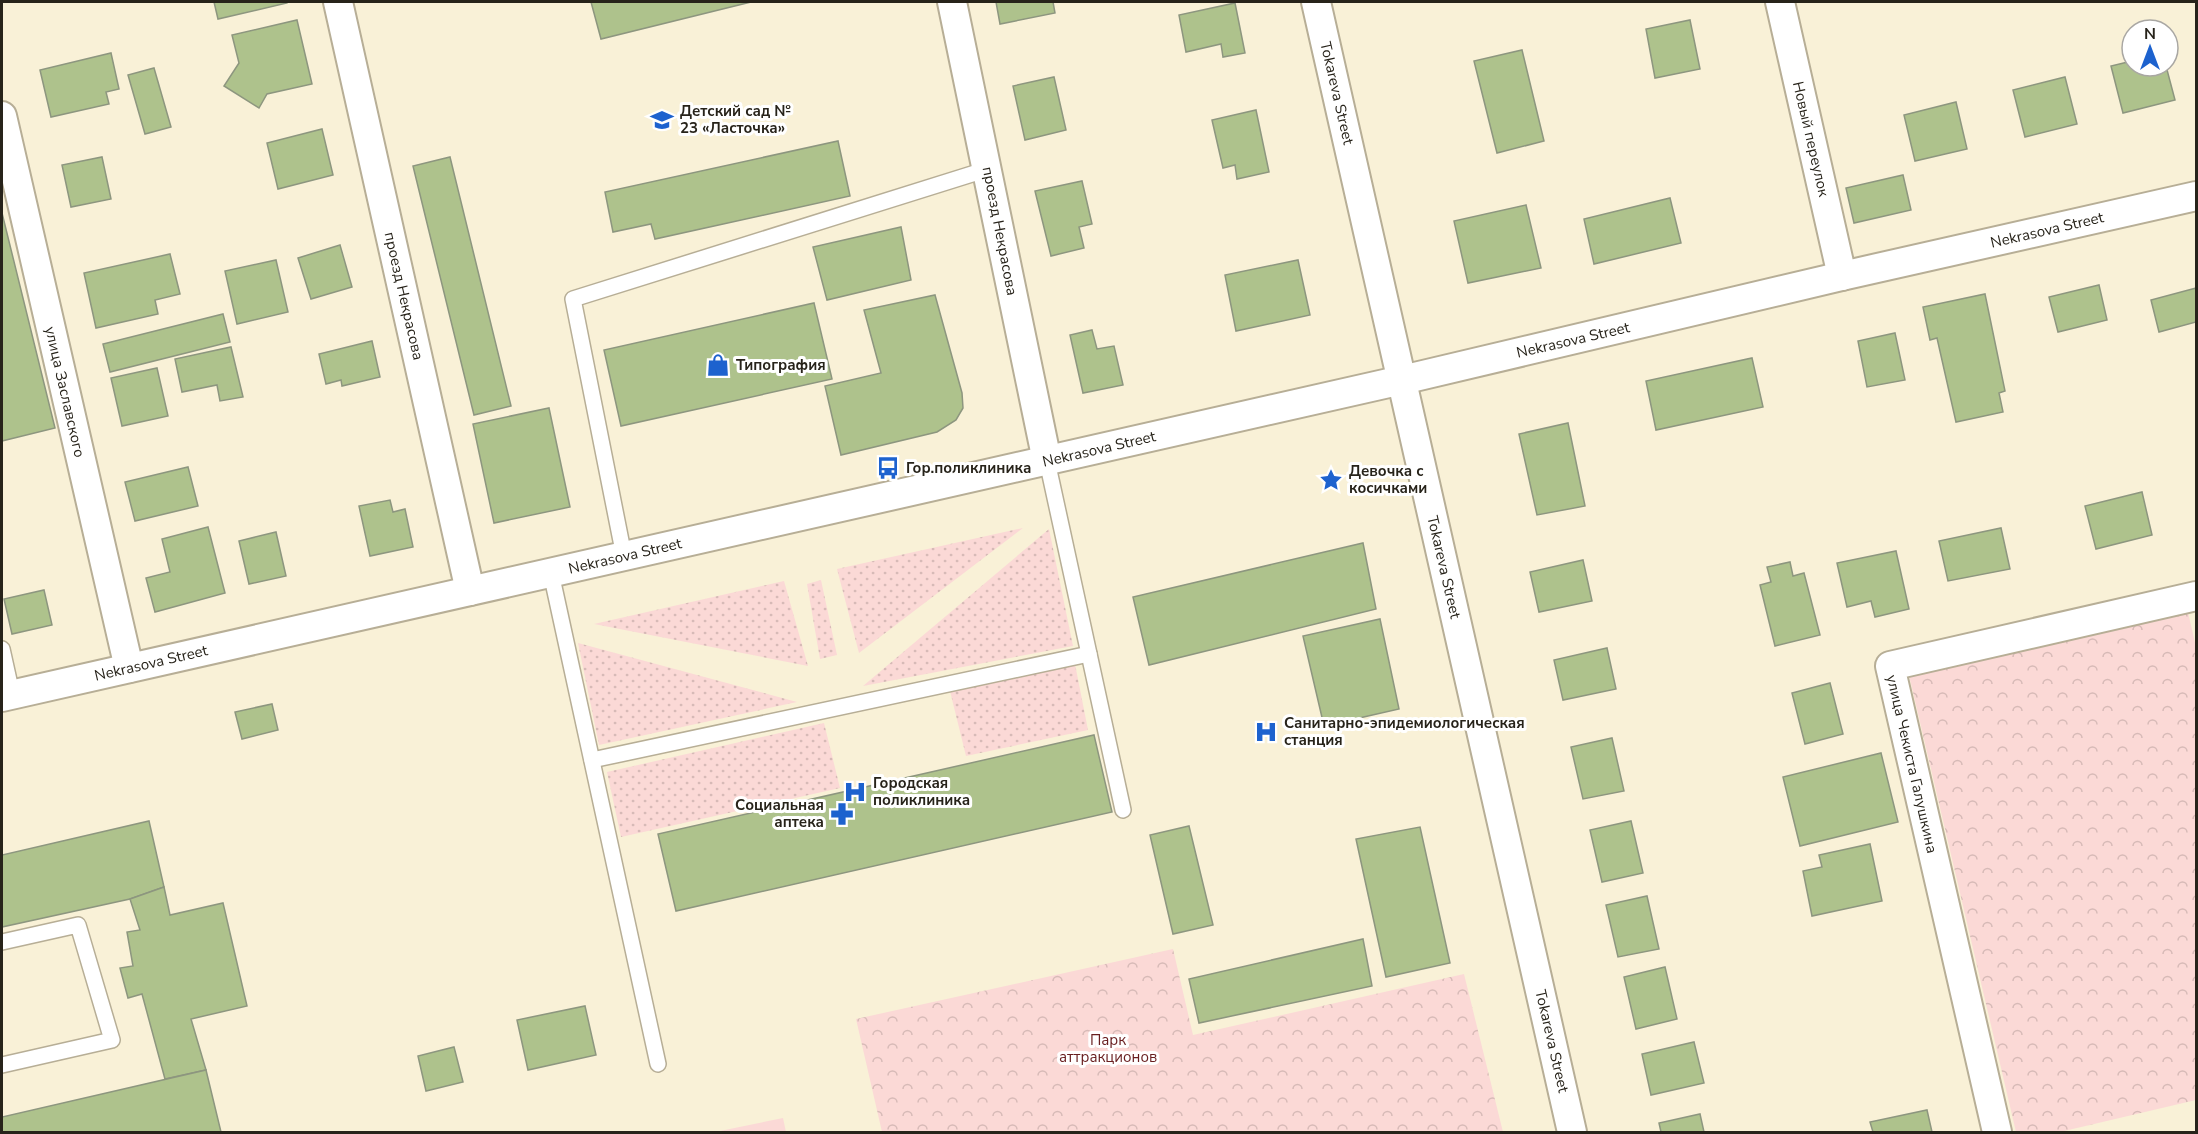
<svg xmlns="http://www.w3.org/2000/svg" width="2198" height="1134" viewBox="0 0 2198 1134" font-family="'Nunito Sans',sans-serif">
<defs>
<pattern id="grass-dots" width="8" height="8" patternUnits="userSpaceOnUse" patternTransform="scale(1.5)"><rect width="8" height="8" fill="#fbd9d6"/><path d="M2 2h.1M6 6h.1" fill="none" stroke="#d7bab7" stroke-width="1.8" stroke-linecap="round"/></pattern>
<pattern id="park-crowns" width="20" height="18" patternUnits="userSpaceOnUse" patternTransform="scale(1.5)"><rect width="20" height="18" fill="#fbd9d6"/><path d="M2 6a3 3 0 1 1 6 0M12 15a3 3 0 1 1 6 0" fill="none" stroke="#d7bab7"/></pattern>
</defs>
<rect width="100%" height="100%" fill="#f9f1d7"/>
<g fill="url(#grass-dots)">
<polygon points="1023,528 859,653 837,569"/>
<polygon points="1049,529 1073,646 863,686"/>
<polygon points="821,580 837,655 820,659 807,584"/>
<polygon points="784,581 808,666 594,624"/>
<polygon points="578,643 797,702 599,745"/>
<polygon points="1075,664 1088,730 966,756 950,691"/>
<polygon points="824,723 840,788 621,837 607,772"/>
</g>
<g fill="url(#park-crowns)">
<polygon points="2187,608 2196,647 2196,1100 2060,1132 2016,1132 1908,671"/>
<polygon points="1173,949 1193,1035 1464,974 1503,1132 882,1132 856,1019"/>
</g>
<polygon fill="#fbd9d6" points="783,1118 786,1132 715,1132"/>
<g fill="#aec28c" stroke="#8d967f" stroke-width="1.5">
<polygon points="214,2 287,2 287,3 218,19"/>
<polygon points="591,2 751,2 601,39"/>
<polygon points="996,2 1053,2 1055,13 1000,24"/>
<polygon points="1235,3 1245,53 1223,57 1221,44 1186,52 1179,15"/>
<polygon points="297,20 312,84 267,94 259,108 224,86 239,63 232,35"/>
<polygon points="1690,20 1700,69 1655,78 1646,29"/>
<polygon points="1522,50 1544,141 1497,153 1474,61"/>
<polygon points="111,53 119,89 106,92 109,104 51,117 40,70"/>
<polygon points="2132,61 2132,66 2166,66 2175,100 2123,113 2111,66"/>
<polygon points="154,68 171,127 145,134 128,75"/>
<polygon points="1054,77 1066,130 1025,140 1013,86"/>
<polygon points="2065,77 2077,124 2025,137 2013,90"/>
<polygon points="1956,102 1967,149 1915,161 1904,115"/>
<polygon points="1256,110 1269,172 1237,179 1235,165 1223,168 1212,120"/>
<polygon points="322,129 333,175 278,189 267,143"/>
<polygon points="838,141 850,196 655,239 651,224 613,232 605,192"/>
<polygon points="102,157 111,199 71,207 62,165"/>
<polygon points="450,157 511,406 474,415 413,166"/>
<polygon points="1903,175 1911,210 1854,223 1846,188"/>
<polygon points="1082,181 1092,224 1079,227 1084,248 1051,256 1035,191"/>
<polygon points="1670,198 1681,243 1594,264 1584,219"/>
<polygon points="1526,205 1541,268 1468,283 1454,221"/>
<polygon points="2,213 55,428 2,441"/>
<polygon points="901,227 911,280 827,300 813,247"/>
<polygon points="340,245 352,287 311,299 298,258"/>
<polygon points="170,254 180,294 155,300 158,314 96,328 84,273"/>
<polygon points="276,260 288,312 237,324 225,271"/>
<polygon points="1298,260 1310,315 1236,331 1225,275"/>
<polygon points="2099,285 2107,320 2058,332 2049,297"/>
<polygon points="2196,288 2196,322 2159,332 2151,300"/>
<polygon points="1985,294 2005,391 1999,393 2003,412 1956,422 1937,338 1930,340 1923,307"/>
<polygon points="935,295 962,393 963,408 956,420 937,432 841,455 825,386 881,373 864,310"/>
<polygon points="814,303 832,379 621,426 604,350"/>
<polygon points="223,314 230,342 110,372 103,344"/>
<polygon points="1092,330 1097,349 1114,346 1123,385 1083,393 1070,335"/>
<polygon points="1895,333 1905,380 1867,387 1858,341"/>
<polygon points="372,341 380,377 342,386 341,380 326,384 319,354"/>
<polygon points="231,347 243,397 220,401 217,385 182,392 175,359"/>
<polygon points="1752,358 1763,407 1656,430 1646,381"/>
<polygon points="157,368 168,416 122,426 111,378"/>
<polygon points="549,408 570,507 494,523 473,424"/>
<polygon points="1568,423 1585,506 1537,515 1519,434"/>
<polygon points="188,467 198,506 135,521 125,482"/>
<polygon points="2142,492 2152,535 2096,549 2085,506"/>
<polygon points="390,500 393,512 405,509 413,547 370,556 359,506"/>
<polygon points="208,527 225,593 155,612 146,578 170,572 162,539"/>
<polygon points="2001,528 2010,569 1948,581 1939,541"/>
<polygon points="276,532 286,576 249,584 239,541"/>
<polygon points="1363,543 1376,609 1149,665 1133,597"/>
<polygon points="1896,551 1909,609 1875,617 1871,601 1847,607 1837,563"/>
<polygon points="1583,560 1592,601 1539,612 1530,572"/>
<polygon points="1790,562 1793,576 1804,573 1820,635 1775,646 1760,585 1771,582 1767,567"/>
<polygon points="44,590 52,625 12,634 4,599"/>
<polygon points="1380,619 1399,709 1324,726 1303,636"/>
<polygon points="1607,648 1616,689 1563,700 1554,660"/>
<polygon points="1830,683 1843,734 1805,744 1792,693"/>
<polygon points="272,704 278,730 242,739 235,712"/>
<polygon points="1094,735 1112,812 676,911 658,834"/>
<polygon points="1612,738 1624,791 1583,799 1571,747"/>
<polygon points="1881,753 1898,822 1800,846 1783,777"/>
<polygon points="149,821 164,887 130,899 2,927 2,855"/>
<polygon points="1631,821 1643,873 1602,882 1590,830"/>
<polygon points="1189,826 1213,925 1173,934 1150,835"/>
<polygon points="1420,827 1450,963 1386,977 1356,839"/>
<polygon points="1870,844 1882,901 1812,916 1803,871 1822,867 1819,855"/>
<polygon points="164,887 170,915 223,903 247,1006 191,1019 206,1070 165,1079 142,994 128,998 120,968 133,966 127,932 140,930 130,899"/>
<polygon points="1647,896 1659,949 1618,957 1606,905"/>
<polygon points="1363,939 1372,986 1199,1023 1189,979"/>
<polygon points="1665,967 1677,1019 1636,1029 1624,977"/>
<polygon points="585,1006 596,1055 528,1070 517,1020"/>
<polygon points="1694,1042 1704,1083 1651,1095 1642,1054"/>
<polygon points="454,1047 463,1082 426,1091 418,1056"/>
<polygon points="206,1070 221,1132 2,1132 2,1117"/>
<polygon points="1927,1110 1932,1132 1873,1132 1870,1122"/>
<polygon points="1700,1114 1704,1132 1661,1132 1659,1123"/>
</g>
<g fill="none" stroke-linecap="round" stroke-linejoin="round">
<g stroke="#b7ae96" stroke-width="18">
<g id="service">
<polyline points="1047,461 1123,810"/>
<polyline points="624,556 573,299 988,169"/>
<polyline points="551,573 658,1064"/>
<polyline points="2,649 12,694"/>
<polyline points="592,760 1089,654"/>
<polyline points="2,942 78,925 112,1040 2,1065"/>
</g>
</g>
<g stroke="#b7ae96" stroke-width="32">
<g id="minor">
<polyline points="338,2 470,591"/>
<polyline points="952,2 1047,461"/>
<polyline points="1316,2 1572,1132"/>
<polyline points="1780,2 1842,276"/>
<polyline points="2,116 129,668"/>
<polyline points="2,697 1402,380 1842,276 2196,196"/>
<polyline points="1997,1132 1890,666 2196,596"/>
</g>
</g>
<use href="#service" stroke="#fff" stroke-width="15"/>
<use href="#minor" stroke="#fff" stroke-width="28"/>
</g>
<defs>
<g id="school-bare" transform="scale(1.8)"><path d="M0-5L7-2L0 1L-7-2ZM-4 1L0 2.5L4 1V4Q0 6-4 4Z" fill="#1d62ce" stroke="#fff" stroke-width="2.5" paint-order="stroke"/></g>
<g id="shop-bare" transform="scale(1.8)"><path d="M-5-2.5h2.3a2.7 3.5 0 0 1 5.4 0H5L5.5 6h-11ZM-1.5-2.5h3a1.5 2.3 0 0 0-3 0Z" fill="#1d62ce" stroke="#fff" stroke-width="2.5" paint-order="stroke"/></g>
<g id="bus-bare" transform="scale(1.8)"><path d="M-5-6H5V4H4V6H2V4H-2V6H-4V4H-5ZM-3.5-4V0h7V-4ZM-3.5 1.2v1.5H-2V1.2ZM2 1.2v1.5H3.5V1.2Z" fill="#1d62ce" stroke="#fff" stroke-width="2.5" paint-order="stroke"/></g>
<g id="sight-bare" transform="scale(1.8)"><path d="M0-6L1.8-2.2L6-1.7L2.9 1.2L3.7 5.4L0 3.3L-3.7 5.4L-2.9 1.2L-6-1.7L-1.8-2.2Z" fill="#1d62ce" stroke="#fff" stroke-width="2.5" paint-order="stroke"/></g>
<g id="hospital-bare" transform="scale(1.8)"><path d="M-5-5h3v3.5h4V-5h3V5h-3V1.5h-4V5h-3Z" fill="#1d62ce" stroke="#fff" stroke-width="2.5" paint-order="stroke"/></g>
<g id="pharmacy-bare" transform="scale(1.8)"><path d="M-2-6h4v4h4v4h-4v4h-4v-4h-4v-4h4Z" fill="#1d62ce" stroke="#fff" stroke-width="2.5" paint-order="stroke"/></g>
</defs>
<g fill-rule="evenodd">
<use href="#school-bare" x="662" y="120"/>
<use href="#shop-bare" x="718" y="365"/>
<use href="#bus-bare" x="888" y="468"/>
<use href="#sight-bare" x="1331" y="480"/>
<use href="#hospital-bare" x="1266" y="732"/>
<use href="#hospital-bare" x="855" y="792"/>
<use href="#pharmacy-bare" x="842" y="814"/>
</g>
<g text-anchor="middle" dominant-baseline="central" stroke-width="6" stroke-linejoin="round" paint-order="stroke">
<g font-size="15" fill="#27231a" stroke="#fff">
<text transform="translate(1337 93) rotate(77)">Tokareva Street</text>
<text transform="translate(1811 139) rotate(77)">Новый переулок</text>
<text transform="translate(2047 230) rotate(-13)">Nekrasova Street</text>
<text transform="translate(1000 231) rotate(79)">проезд Некрасова</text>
<text transform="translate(404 296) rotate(77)">проезд Некрасова</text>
<text transform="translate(1573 340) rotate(-13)">Nekrasova Street</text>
<text transform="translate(65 392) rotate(77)">улица Заславского</text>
<text transform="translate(1099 449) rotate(-13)">Nekrasova Street</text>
<text transform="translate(625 556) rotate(-13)">Nekrasova Street</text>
<text transform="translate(1444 567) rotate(77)">Tokareva Street</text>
<text transform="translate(151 663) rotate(-13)">Nekrasova Street</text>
<text transform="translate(1912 764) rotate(77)">улица Чекиста Галушкина</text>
<text transform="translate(1552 1041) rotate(77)">Tokareva Street</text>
</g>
<g font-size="15" font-weight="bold" fill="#27231a" stroke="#fff" text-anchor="start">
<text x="680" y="111">Детский сад №<tspan x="680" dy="17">23 «Ласточка»</tspan></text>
<text x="736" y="365">Типография</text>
<text x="906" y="468">Гор.поликлиника</text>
<text x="1349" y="471">Девочка с<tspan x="1349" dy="17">косичками</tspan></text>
<text x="1284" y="723">Санитарно-эпидемиологическая<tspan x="1284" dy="17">станция</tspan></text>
<text x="873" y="783">Городская<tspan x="873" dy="17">поликлиника</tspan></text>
<text x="824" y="805" text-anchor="end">Социальная<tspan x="824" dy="17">аптека</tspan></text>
</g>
<g font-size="15" fill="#681e1f" stroke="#fff">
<text x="1108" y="1040">Парк<tspan x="1108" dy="17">аттракционов</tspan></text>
</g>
</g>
<rect width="2198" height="1134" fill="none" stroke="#27231a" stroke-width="6"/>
<g transform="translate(2150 48)"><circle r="28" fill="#ffffff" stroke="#a9a7a3" stroke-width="1.5"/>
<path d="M0-4.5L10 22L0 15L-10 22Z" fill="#1d62ce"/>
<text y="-9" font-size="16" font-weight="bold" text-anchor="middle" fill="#27231a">N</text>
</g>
</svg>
